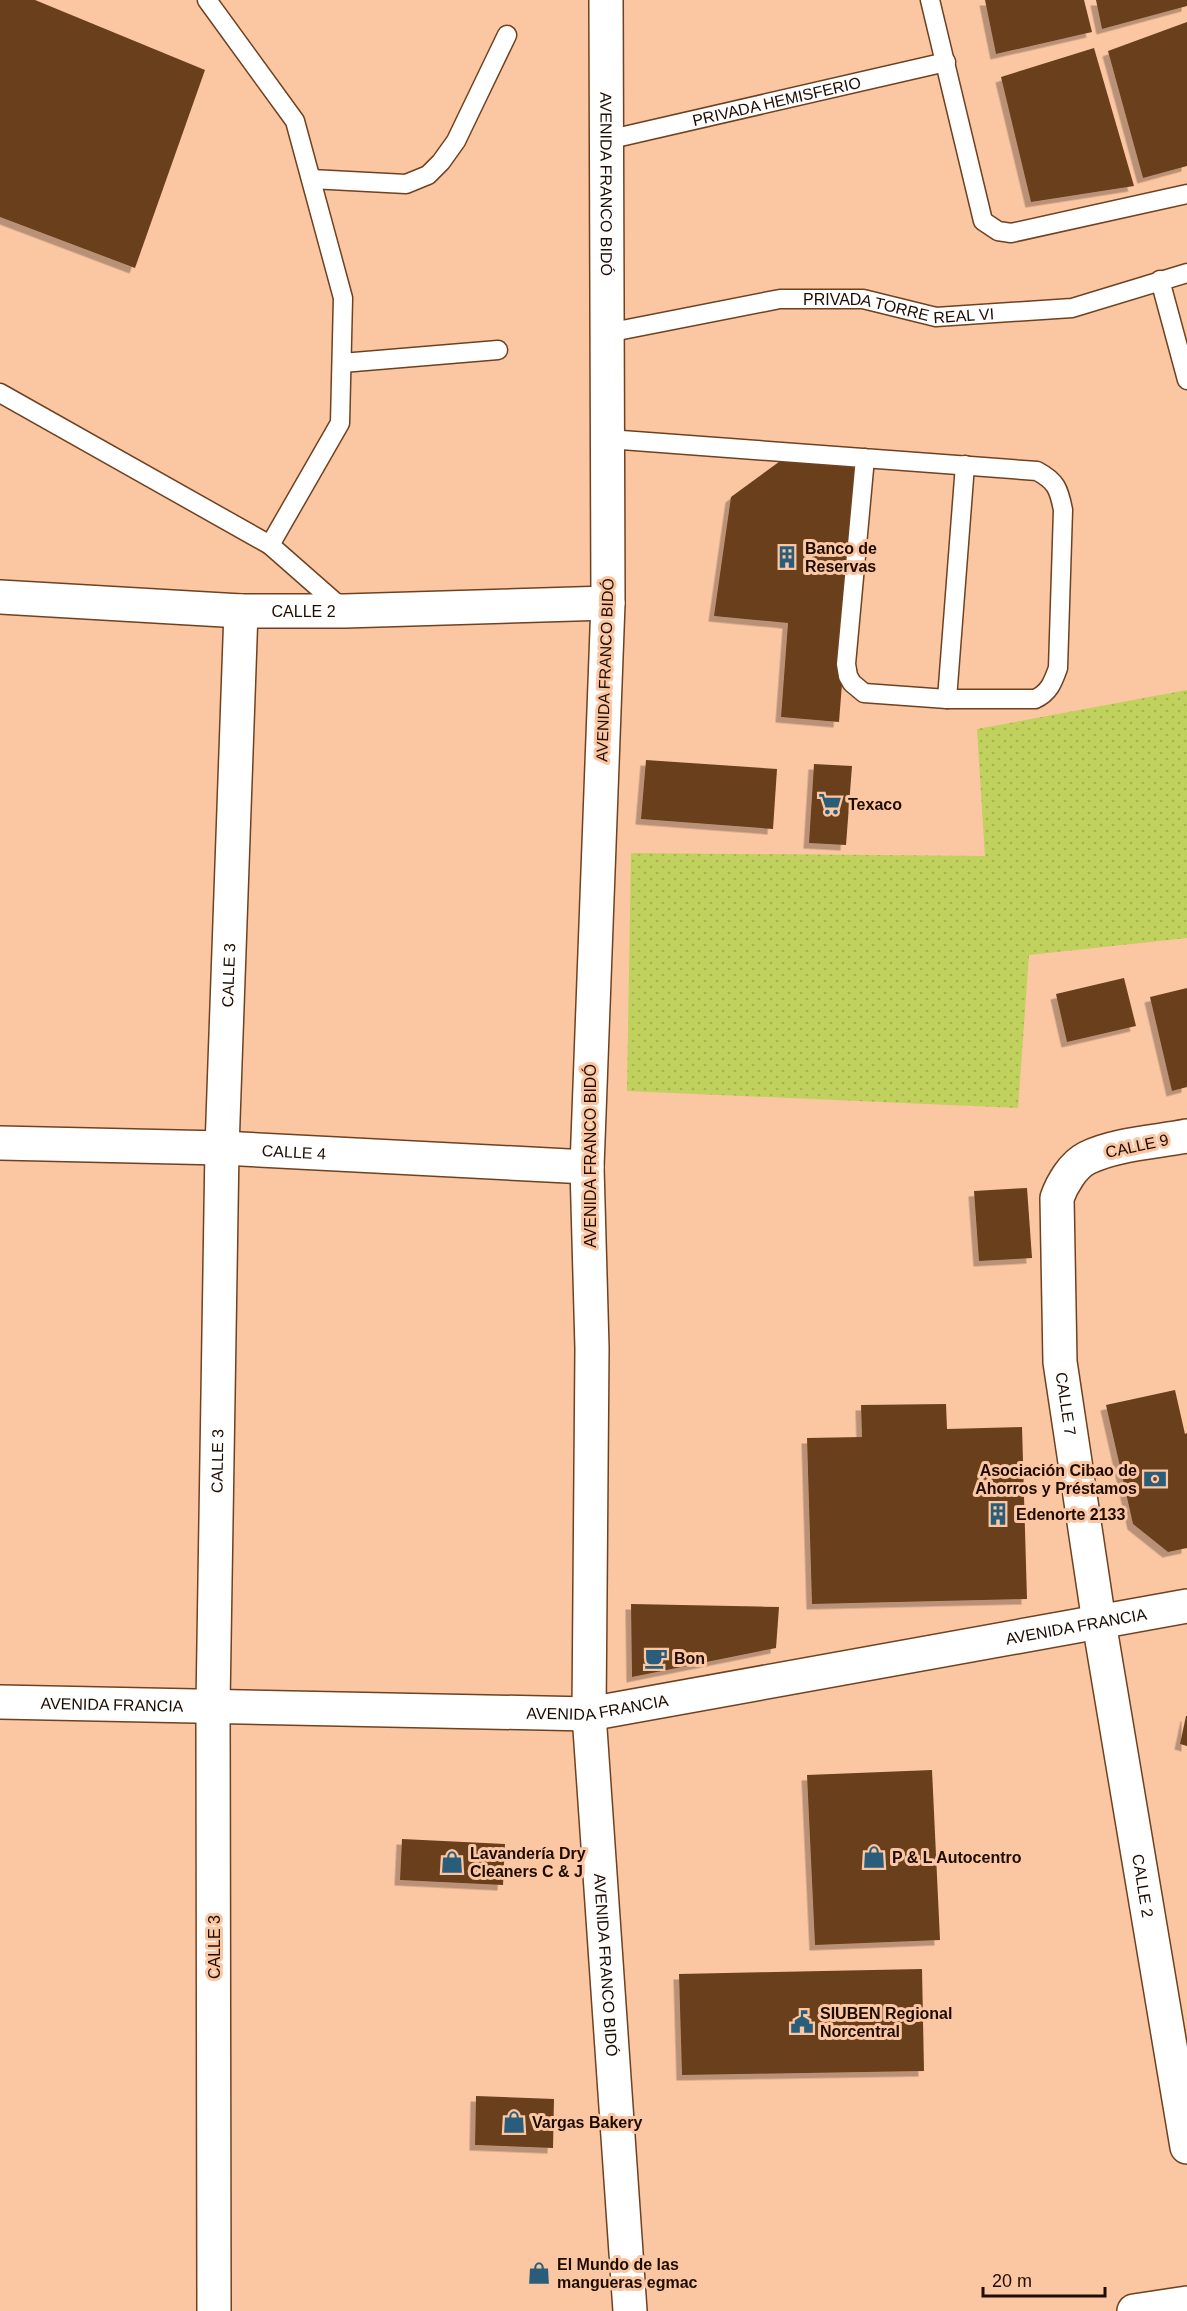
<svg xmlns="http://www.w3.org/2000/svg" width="1187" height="2311" viewBox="0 0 1187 2311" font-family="Helvetica,sans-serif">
<defs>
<pattern id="grass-dots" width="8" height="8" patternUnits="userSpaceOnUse" patternTransform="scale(1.5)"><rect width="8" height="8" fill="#c1d15d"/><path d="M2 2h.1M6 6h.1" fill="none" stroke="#a5b24f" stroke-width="1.8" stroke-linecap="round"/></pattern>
<filter id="shadow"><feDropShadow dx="-5.5" dy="5.5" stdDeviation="0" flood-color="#0004"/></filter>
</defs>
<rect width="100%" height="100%" fill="#fbc6a2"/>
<polygon fill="url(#grass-dots)" points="1187,690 1187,938 1029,955 1018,1108 627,1091 631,853 985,856 977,729"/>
<g fill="#6b3f1d" filter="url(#shadow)">
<polygon points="0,0 35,0 205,70 135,268 0,217"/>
<polygon points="985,0 1084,0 1092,32 996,54"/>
<polygon points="1096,0 1187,0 1187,6 1102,29"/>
<polygon points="1187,22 1187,166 1143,178 1108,51"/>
<polygon points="1094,48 1134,186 1031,202 1001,77"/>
<polygon points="783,459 859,468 839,722 781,717 788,623 714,616 731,497"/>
<polygon points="646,760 777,769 773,829 641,819"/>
<polygon points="814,764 852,766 846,845 809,843"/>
<polygon points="1124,978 1136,1026 1067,1042 1056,994"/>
<polygon points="1187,988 1187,1087 1172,1091 1150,997"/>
<polygon points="1027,1188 1032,1258 979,1261 974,1191"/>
<polygon points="1175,1390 1185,1434 1187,1433 1187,1548 1168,1552 1133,1524 1106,1405"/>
<polygon points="946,1404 947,1429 1022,1427 1027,1599 812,1604 807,1438 862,1437 861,1405"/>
<polygon points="631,1604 779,1607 776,1648 632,1677"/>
<polygon points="1186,1716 1187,1716 1187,1746 1180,1744"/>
<polygon points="932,1770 940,1940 815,1945 807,1775"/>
<polygon points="402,1839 505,1844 503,1885 400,1880"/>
<polygon points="922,1969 924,2071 682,2075 679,1974"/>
<polygon points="476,2096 554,2099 553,2148 475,2145"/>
</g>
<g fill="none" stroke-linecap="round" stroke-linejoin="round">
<g stroke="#6e4220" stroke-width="21">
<g id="service">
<polyline points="207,0 295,121 343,298 340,423 270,545 344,610"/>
<polyline points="930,0 983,221 998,231 1011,233 1187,194"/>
<path id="s1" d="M 607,140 L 946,62"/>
<polyline points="311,179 406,184 428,175 441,162 456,141 507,35"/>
<polyline points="1160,280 1187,380"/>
<path id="s2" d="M 607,333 L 780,299 L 863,299 L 936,317 L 1072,308 L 1187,273"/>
<polyline points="342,363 498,350"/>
<polyline points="0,393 270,545"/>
<path d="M 608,439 L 1037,471 C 1056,481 1059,489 1063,510 L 1058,668 C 1053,682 1049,693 1035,699 L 947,699 L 864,693 L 852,683 L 848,676 L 846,664 L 865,458"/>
<polyline points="947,699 965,465"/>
</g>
</g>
<g stroke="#6e4220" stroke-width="36">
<g id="minor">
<path id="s3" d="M 606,0 L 608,603 L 587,1167 L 592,1348 L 589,1714 L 630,2311"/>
<path id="s4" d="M 0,597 L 241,611 L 345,611 L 608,603"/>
<path id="s5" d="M 1187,1136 C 1156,1142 1115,1144 1087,1158 C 1073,1165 1062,1184 1057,1198 L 1060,1362 L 1099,1622 L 1187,2147"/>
<path id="s6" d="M 0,1143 L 222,1148 L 587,1167"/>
<path id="s7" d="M 214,2311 L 213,1705 L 222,1148 L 241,611"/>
<polyline points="1134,2311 1187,2303"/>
</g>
</g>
<g stroke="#6e4220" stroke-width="36">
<g id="secondary">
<path id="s8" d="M 0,1702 L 589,1714 L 1187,1606"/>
</g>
</g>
<use href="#service" stroke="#fff" stroke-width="18"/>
<use href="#minor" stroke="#fff" stroke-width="33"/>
<use href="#secondary" stroke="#fff" stroke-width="33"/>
</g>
<defs>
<g id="building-bare" transform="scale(1.8)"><path d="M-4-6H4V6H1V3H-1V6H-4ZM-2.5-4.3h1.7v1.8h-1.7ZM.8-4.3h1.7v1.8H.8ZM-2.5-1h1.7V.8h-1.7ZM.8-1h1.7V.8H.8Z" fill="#2a5d7a" stroke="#fbc6a2" stroke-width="2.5" paint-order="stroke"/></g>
<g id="supermarket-bare" transform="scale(1.8)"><path d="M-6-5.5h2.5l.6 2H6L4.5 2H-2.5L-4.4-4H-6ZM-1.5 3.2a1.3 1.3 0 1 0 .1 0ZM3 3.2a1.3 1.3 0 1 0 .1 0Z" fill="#2a5d7a" stroke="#fbc6a2" stroke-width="2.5" paint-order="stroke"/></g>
<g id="bank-bare" transform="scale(1.8)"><path d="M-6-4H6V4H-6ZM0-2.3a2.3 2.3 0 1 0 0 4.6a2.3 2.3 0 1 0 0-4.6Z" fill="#2a5d7a" stroke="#fbc6a2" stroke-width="2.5" paint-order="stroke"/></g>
<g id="cafe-bare" transform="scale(1.8)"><path d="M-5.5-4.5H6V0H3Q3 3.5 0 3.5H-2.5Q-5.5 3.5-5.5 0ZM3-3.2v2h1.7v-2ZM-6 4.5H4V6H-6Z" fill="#2a5d7a" stroke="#fbc6a2" stroke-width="2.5" paint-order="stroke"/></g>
<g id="shop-bare" transform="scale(1.8)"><path d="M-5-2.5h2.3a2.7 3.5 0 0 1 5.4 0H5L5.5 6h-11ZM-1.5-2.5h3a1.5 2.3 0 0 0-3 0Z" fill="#2a5d7a" stroke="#fbc6a2" stroke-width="2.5" paint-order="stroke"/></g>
<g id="civic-bare" transform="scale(1.8)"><path d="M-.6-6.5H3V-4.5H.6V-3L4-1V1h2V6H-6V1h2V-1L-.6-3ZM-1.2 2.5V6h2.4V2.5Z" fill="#2a5d7a" stroke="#fbc6a2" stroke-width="2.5" paint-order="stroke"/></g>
</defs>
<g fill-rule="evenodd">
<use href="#building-bare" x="787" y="557"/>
<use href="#supermarket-bare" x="830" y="804"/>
<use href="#bank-bare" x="1155" y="1479"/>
<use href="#building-bare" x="998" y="1514"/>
<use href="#cafe-bare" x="656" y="1658"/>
<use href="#shop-bare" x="874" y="1857"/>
<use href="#shop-bare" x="452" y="1862"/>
<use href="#civic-bare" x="802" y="2022"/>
<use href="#shop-bare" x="514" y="2122"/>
<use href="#shop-bare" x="539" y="2273"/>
</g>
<g text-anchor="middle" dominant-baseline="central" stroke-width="6" stroke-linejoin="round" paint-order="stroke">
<g font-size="16" fill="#1e0c02" stroke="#fbc6a2">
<text stroke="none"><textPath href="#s1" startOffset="174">PRIVADA HEMISFERIO</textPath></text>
<text stroke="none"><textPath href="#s3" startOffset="184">AVENIDA FRANCO BIDÓ</textPath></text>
<text stroke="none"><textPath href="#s2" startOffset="296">PRIVADA TORRE REAL VI</textPath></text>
<text stroke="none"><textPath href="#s4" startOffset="304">CALLE 2</textPath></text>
<text transform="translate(605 670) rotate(-88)">AVENIDA FRANCO BIDÓ</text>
<text stroke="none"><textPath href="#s7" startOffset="1336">CALLE 3</textPath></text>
<text transform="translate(1137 1146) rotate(-12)">CALLE 9</text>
<text stroke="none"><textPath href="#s6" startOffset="294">CALLE 4</textPath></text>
<text transform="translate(590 1156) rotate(-90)">AVENIDA FRANCO BIDÓ</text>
<text stroke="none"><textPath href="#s5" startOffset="360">CALLE 7</textPath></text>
<text stroke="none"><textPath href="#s7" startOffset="850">CALLE 3</textPath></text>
<text stroke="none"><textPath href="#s8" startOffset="1084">AVENIDA FRANCIA</textPath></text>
<text stroke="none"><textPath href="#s8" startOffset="112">AVENIDA FRANCIA</textPath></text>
<text stroke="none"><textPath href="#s8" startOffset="598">AVENIDA FRANCIA</textPath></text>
<text stroke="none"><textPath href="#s5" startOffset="848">CALLE 2</textPath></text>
<text transform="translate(214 1947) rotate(-90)">CALLE 3</text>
<text stroke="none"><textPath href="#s3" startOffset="1966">AVENIDA FRANCO BIDÓ</textPath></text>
</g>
<g font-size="16" font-weight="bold" fill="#1e0c02" stroke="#fbc6a2" text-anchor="start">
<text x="805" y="548">Banco de<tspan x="805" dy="18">Reservas</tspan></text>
<text x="848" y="804">Texaco</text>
<text x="1137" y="1470" text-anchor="end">Asociación Cibao de<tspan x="1137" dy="18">Ahorros y Préstamos</tspan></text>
<text x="1016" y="1514">Edenorte 2133</text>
<text x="674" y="1658">Bon</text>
<text x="470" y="1853">Lavandería Dry<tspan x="470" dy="18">Cleaners C &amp; J</tspan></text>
<text x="892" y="1857">P &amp; L Autocentro</text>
<text x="820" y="2013">SIUBEN Regional<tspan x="820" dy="18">Norcentral</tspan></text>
<text x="532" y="2122">Vargas Bakery</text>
<text x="557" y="2264">El Mundo de las<tspan x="557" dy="18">mangueras egmac</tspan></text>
</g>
</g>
<path d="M983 2287v9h122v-9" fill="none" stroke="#1e0c02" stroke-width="3"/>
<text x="992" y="2287" font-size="18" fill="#1e0c02" stroke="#fbc6a2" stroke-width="4.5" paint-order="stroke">20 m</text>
</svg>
